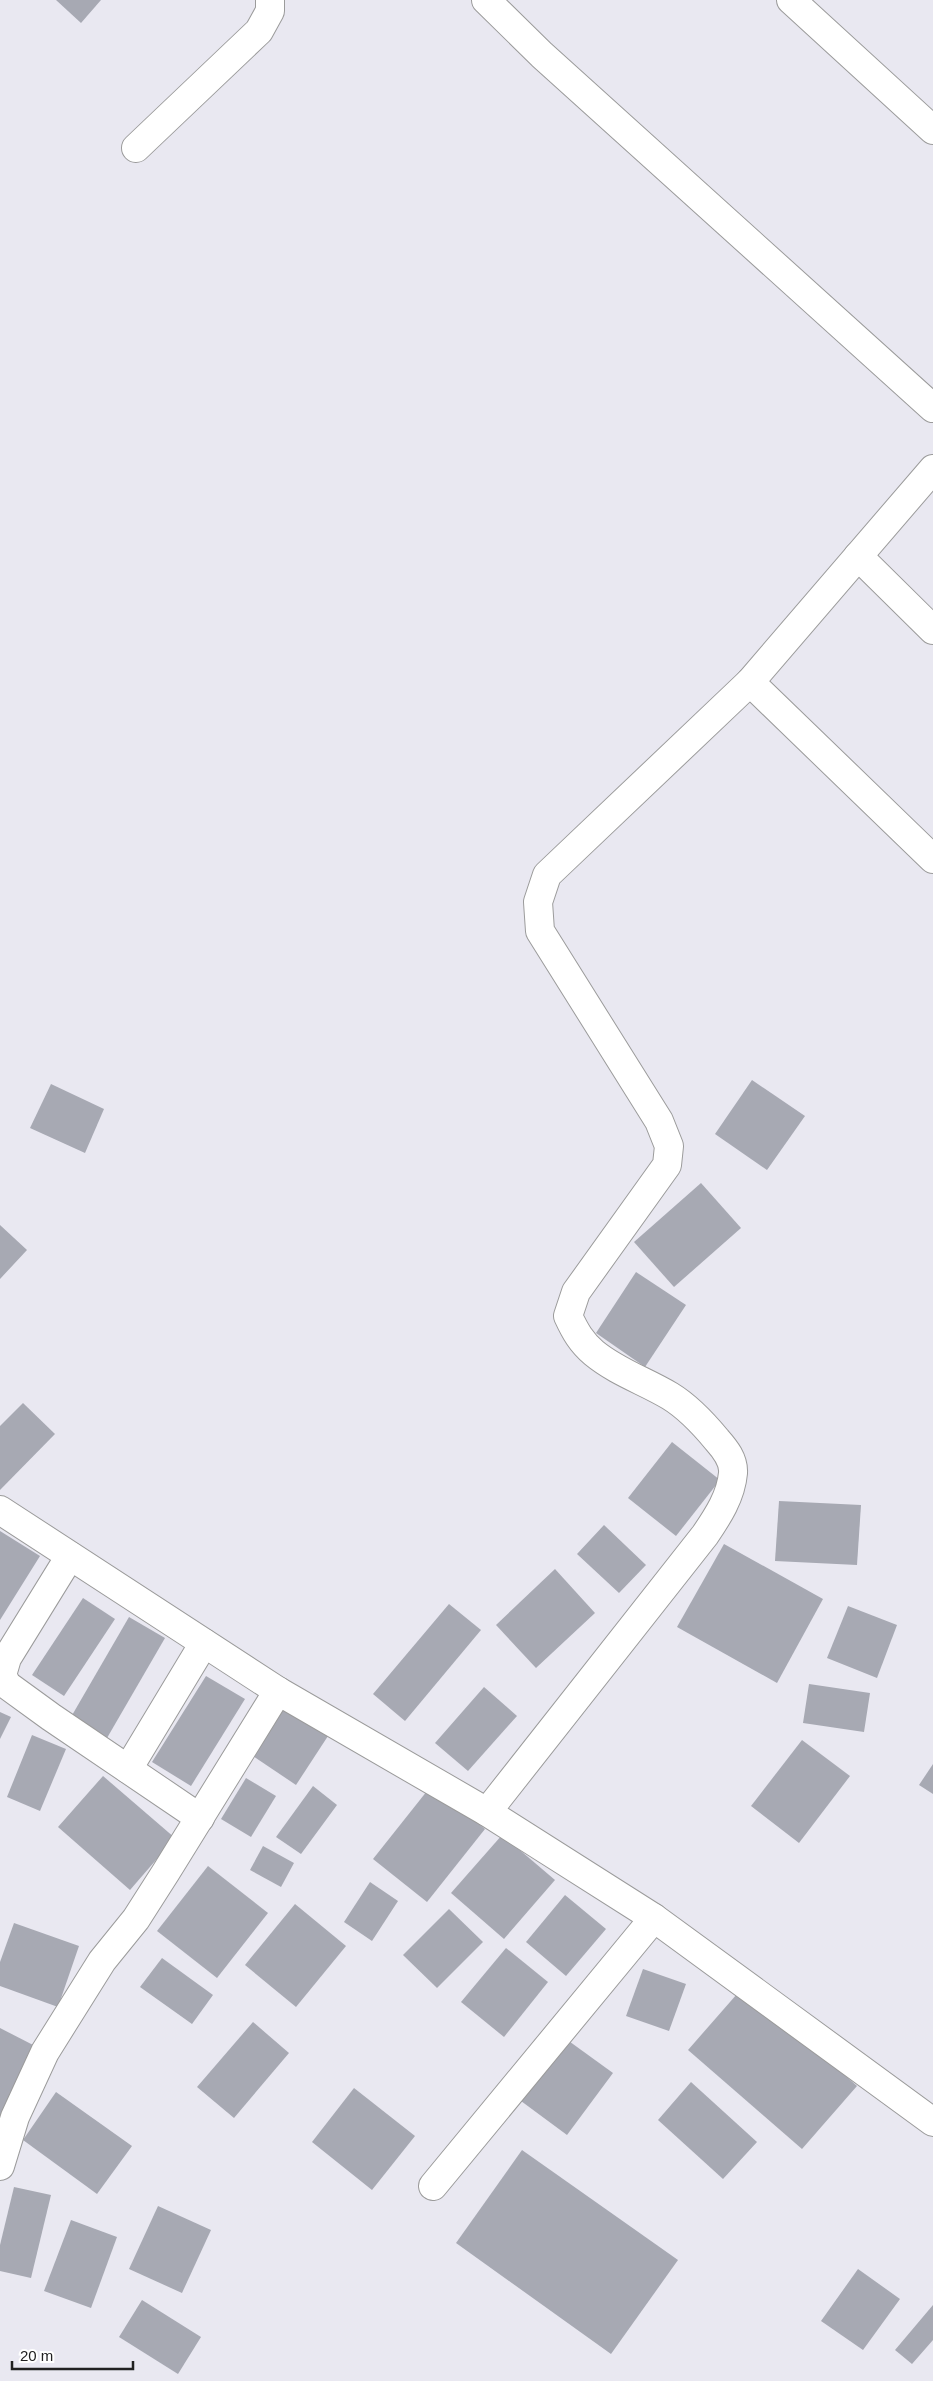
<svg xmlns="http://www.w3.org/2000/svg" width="933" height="2381" viewBox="0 0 933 2381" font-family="Helvetica,sans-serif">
<rect width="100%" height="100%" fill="#e9e8f1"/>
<g fill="#a7a9b3">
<polygon points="56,0 101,0 81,23"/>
<polygon points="752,1080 805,1116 767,1170 715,1134"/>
<polygon points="51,1084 104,1109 85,1153 30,1128"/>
<polygon points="701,1183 741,1228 674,1287 634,1242"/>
<polygon points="0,1225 27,1250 0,1279"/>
<polygon points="636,1272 686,1305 645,1367 596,1333"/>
<polygon points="23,1403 55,1434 0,1490 0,1426"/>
<polygon points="672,1442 720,1480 676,1536 628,1498"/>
<polygon points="779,1501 861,1505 857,1565 775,1561"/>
<polygon points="604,1525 646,1565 619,1593 577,1554"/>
<polygon points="0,1531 40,1556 0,1620"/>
<polygon points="724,1544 823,1599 777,1683 677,1627"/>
<polygon points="555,1569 595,1613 536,1668 496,1625"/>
<polygon points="83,1598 115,1619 64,1696 32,1675"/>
<polygon points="449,1604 481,1630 405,1721 373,1694"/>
<polygon points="848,1606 897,1625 877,1678 827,1658"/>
<polygon points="129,1617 165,1638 107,1738 71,1717"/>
<polygon points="206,1676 245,1699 191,1786 152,1762"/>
<polygon points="809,1684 870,1693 864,1732 803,1723"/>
<polygon points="484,1687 517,1716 468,1771 435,1743"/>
<polygon points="285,1707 328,1736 296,1785 253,1756"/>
<polygon points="0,1712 11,1717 0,1739"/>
<polygon points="32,1735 66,1749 40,1811 7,1797"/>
<polygon points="802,1740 850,1776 799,1843 751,1806"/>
<polygon points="933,1764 933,1794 919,1785"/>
<polygon points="103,1776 175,1838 130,1890 58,1827"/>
<polygon points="246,1778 276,1796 251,1837 221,1819"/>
<polygon points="313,1786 337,1805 301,1854 276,1837"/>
<polygon points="431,1786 485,1829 427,1902 373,1859"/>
<polygon points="502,1835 555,1880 504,1939 451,1893"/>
<polygon points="263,1846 294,1863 281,1887 250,1870"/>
<polygon points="208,1866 268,1913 217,1978 157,1931"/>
<polygon points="370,1882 398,1901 372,1941 344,1922"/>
<polygon points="565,1895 606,1929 566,1976 526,1942"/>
<polygon points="295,1904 346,1946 296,2007 245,1965"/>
<polygon points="449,1909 483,1942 437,1988 403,1955"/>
<polygon points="14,1923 79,1946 58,2007 0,1986 0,1962"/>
<polygon points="506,1948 548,1982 504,2037 461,2002"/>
<polygon points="162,1958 213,1995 192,2024 140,1987"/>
<polygon points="643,1969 686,1984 669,2031 626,2016"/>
<polygon points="744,1986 857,2086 802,2149 688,2050"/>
<polygon points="253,2022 289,2053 234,2118 197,2087"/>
<polygon points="0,2028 37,2047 0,2119"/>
<polygon points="566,2039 613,2073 567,2135 521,2101"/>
<polygon points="691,2082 757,2142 723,2179 658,2120"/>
<polygon points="354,2088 415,2136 372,2190 312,2142"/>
<polygon points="56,2092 132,2146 97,2194 23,2140"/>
<polygon points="522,2150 678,2260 611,2354 456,2243"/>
<polygon points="14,2187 51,2195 31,2278 0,2271 0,2245"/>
<polygon points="158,2206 211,2230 182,2293 129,2269"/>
<polygon points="71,2220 117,2237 91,2308 44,2291"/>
<polygon points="858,2269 900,2299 863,2350 821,2321"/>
<polygon points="142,2300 201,2337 178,2374 119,2337"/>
<polygon points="933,2305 933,2340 912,2364 895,2350"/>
</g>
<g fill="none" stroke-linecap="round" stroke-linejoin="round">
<g stroke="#9b9b9b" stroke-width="30">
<g id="street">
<polyline points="486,0 542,55 933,408"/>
<polyline points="791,0 933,130"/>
<polyline points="136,148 259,31 270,11 270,0"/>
<polyline points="858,556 933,630"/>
<polyline points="750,682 933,859"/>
<polyline points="0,1510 278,1691 487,1812 654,1918 933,2122"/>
<polyline points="70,1556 7,1658 2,1675 7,1685 51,1717 200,1818"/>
<polyline points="128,1769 204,1643"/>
<path d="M 487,1812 L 705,1535 C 718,1516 731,1496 733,1473 C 734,1460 725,1449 717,1440 C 703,1423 688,1407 670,1396 C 645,1381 617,1372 594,1353 C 581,1342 575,1331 568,1316 L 576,1292 L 667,1165 L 669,1146 L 659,1121 L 540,931 L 538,902 L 547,875 L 750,682 L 933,469"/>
<polyline points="0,2166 15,2117 45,2052 102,1961 136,1919 166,1872 278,1691"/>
<polyline points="433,2186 654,1918"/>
</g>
</g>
<use href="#street" stroke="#fff" stroke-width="28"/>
</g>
<path d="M12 2361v8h121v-8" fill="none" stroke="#212121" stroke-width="2.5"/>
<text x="20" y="2361" font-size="15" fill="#212121" stroke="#ffffff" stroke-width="4" paint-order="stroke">20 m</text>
</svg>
